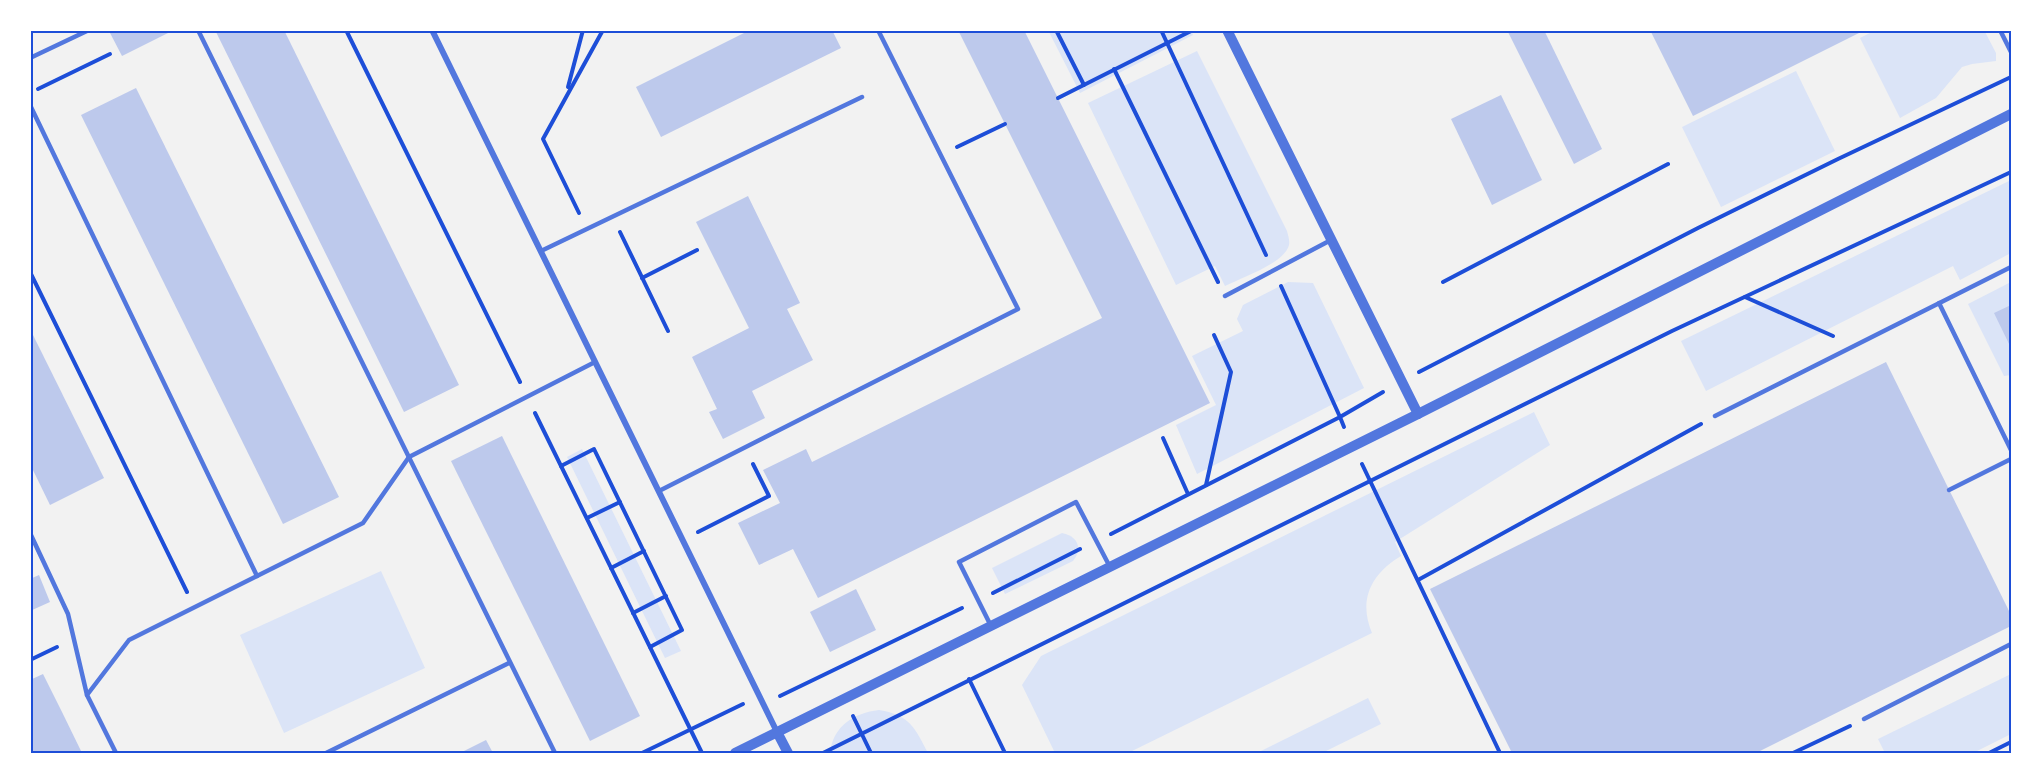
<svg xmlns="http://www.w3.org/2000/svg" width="2041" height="783" viewBox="0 0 2041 783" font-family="'Exo 2',sans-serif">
<rect width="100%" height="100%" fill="#f2f2f2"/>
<g fill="#dbe4f7">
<polygon points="1048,30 1191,30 1193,35 1080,93"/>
<polygon points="1876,30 1984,30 1996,53 1996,61 1972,64 1962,67 1936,98 1900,118 1860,38"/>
<path d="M 1197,51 L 1287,231 C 1288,235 1290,241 1289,245 C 1285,263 1241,278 1225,286 L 1215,266 L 1176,285 L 1088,103 Z"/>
<polygon points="1796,71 1835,151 1721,207 1682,127"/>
<polygon points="2011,180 2011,253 1960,280 1953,266 1706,391 1681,341"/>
<polygon points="1288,282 1313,283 1364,388 1197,474 1176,425 1216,405 1192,356 1243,331 1237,319 1243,305"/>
<polygon points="2011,282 2011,375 2004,376 1968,304"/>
<path d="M 1534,412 L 1550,445 L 1395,542 L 1401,556 C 1371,574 1358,600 1372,633 L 1128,753 L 1055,753 L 1022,685 L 1041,656 Z"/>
<polygon points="582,449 681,651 665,658 567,457"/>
<path d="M 1062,533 C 1078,536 1083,549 1073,561 L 1005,594 L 992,568 Z"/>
<polygon points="381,571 425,668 284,733 240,635"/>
<polygon points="2011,674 2011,734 1973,753 1885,753 1878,739"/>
<polygon points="1368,698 1381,724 1322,753 1257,753"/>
<path d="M 879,710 C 910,715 915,728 928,753 L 830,753 C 833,726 854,713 879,710 Z"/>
</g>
<g fill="#bdc9ec">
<polygon points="112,30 174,30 122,56 109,31"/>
<polygon points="215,30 284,30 459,385 404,412"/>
<polygon points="750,30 832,30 841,48 661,137 636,87"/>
<polygon points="958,30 1024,30 1210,403 818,598 793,549 759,565 738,523 780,503 763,470 806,449 812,462 1102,318"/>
<polygon points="1507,30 1544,30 1602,149 1574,164"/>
<polygon points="1650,30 1865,30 1693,116"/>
<polygon points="136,88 339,497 283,524 81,115"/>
<polygon points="1501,95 1542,180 1492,205 1451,119"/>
<polygon points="748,196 800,303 787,309 813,360 752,391 765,418 723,439 709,412 717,409 692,357 749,328 696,222"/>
<polygon points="2011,305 2011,348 1994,313"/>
<polygon points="30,329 104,478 50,505 30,464"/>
<polygon points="1886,362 2011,615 2011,626 1756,753 1512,753 1430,589"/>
<polygon points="502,436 640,716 590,741 451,461"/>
<polygon points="39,575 50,602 30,611 30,579"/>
<polygon points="856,589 876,630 830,652 810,612"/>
<polygon points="43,674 62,712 82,753 30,753 30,680"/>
<polygon points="486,740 493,753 460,753"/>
</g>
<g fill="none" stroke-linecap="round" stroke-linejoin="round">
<g stroke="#1d4ed8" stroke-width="4">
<polyline points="346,30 520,382"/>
<polyline points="1056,30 1084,85"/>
<polyline points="1161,30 1266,255"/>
<polyline points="1114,69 1218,282"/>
<polyline points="568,87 583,30"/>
<polyline points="38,89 110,54"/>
<polyline points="1058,98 1193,30"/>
<polyline points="957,147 1005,124"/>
<polyline points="579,213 543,139 603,30"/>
<polyline points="620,232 668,331"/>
<polyline points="30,272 187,592"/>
<polyline points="642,278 697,250"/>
<polyline points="1443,282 1668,164"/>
<polyline points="1745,297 1833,336"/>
<polyline points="1419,372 1698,228 1838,159 2011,77"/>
<polyline points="535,413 702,753"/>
<polyline points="1344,427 1340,417 1383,392"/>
<polyline points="1163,438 1188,494"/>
<polyline points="1362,464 1500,753"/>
<polyline points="561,466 594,449 682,630 650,647"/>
<polyline points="1206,485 1231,372 1214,335"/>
<polyline points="587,518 620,502"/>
<polyline points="698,532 769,496 753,464"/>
<polyline points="1111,534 1340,417 1281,286"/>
<polyline points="611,568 644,551"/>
<polyline points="1418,580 1701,424"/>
<polyline points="993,593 1080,549"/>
<polyline points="633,613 666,596"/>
<polyline points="30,660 57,647"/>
<polyline points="969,679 1005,753"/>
<polyline points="780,696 962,608"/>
<polyline points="853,716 871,753"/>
<polyline points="642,753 743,704"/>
<polyline points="823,753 1672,331 2011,172"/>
<polyline points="1793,753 1850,726"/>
<polyline points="1989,753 2011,742"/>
</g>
<g stroke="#5277de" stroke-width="4.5">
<polyline points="198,30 555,753"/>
<polyline points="2000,30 2011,52"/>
<polyline points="30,58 89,30"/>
<polyline points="30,105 257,576 363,523 409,457 595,362"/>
<polyline points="541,251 862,97"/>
<polyline points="1225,296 1331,240"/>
<polyline points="1939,303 2011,450"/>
<polyline points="1715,416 2011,267"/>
<polyline points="1949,490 2011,459"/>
<polyline points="659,491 1018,309 878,30"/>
<polyline points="30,533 68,614 87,695"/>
<polyline points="991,626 959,562 1076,502 1110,567"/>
<polyline points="1864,719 2011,644"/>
<polyline points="116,753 87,695 129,640 257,576"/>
<polyline points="326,753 509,663"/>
</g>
<polyline stroke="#5277de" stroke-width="6" points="432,30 777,732"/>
<g stroke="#5277de" stroke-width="10">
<polyline points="1227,30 1418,414"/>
<polyline points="777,732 788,753"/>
<polyline points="735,753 1418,414 2011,114"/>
</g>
</g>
<rect width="2041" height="783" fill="none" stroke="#ffffff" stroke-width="63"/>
<rect x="32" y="32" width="1978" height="720" fill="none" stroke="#1d4ed8" stroke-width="2"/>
</svg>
